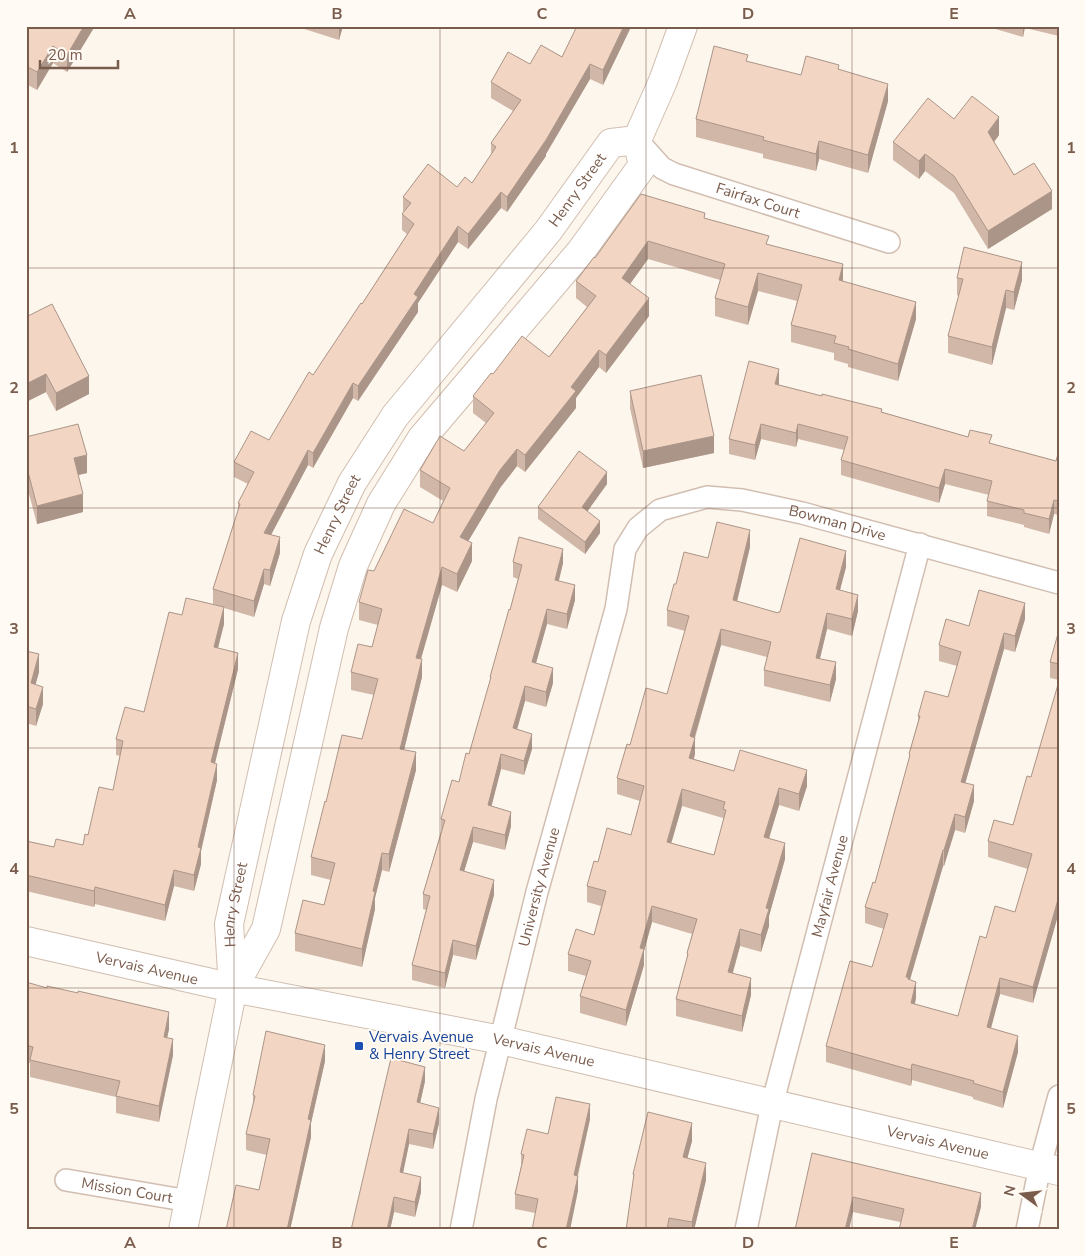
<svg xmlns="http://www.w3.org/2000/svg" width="1085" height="1256" viewBox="0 0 1085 1256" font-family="'Nunito Sans',sans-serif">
<rect width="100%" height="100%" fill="#fdf6ec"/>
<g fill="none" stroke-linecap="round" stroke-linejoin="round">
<g stroke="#d1beb0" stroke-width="24">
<g id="minor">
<path id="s1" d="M 637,140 L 662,168 L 674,174 L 889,242"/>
<path id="s2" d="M 66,1180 L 189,1201"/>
<path id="s3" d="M 461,1230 L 486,1099 L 537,892 L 616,609 L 625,549 L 638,528 L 660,510 L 707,497 L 742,500 L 802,513 L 1059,583"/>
<path id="s4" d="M 746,1230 L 772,1105 L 920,544"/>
<polyline points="1027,1230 1040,1166 1059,1096"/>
</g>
</g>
<g stroke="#d1beb0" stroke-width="30">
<g id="tertiary">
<path id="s5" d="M 26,941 L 233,988 L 501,1040 L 1059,1171"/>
<polyline points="233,988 266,929 334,628 353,566 381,504 422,438 581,251 643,165 637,140 663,81 683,26"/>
<path id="s6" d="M 183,1230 L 233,988 L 229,924 L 296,621 L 318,554 L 352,483 L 395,416 L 548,231 L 611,143 L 637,140"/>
</g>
</g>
<use href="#minor" stroke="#fff" stroke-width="21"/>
<use href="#tertiary" stroke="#fff" stroke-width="28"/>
</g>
<g fill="#d1b7a8" fill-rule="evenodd">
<polygon points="26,26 95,26 67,72 53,63 37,90 26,84"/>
<polygon points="295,26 343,26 339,40"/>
<polygon points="630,26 630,29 603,85 590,79 546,154 546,156 507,212 501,208 468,249 458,242 418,303 418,312 358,401 353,398 313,468 308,465 271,535 280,553 270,586 264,584 254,617 224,608 224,624 218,648 238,669 215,763 217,780 201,851 201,864 194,891 174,886 165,921 95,904 94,907 26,891 26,841 54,847 83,845 113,790 120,756 116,755 116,739 144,712 182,615 222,607 213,604 213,589 238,510 238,503 248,484 234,477 234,462 269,440 313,375 362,304 407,234 402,230 402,214 404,213 403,212 403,197 457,187 472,183 491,155 491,143 513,111 491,98 491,82 530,64 562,57"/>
<polygon points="985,26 1059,26 1059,36 1025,28 1023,37"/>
<polygon points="839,69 888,101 868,173 819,159 816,171 763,158 763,154 696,137 696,119 801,75"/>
<polygon points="954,119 999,135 994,142 1014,175 1052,209 988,249 954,193 925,171 919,179 893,160 893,142"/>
<polygon points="705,218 769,245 843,281 916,319 898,381 848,367 848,364 834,360 834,353 791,342 791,325 797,301 758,291 748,325 715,316 715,298 720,280 648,259 630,284 649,316 606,373 599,367 576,398 576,408 525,472 517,466 500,488 468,541 472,561 457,592 442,585 421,659 422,677 404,750 416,770 389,872 382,870 375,898 375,909 362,967 295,951 295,933 324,905 331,880 311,875 311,857 326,802 362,739 374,695 351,690 351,672 372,647 378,625 359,620 359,602 374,571 433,523 443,501 420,487 420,470 464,451 486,423 473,413 473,396 493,374 549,357 587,307 576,298 576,281 595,258"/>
<polygon points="957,278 1022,280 1014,310 1006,308 992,365 948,353 948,336 959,296 957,295"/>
<polygon points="26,317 89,394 56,411 46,392 26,402"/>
<polygon points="779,384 779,385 882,412 968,437 1056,461 1059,455 1059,515 1054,514 1049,534 1024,527 1024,525 987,516 987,501 989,495 945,484 939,503 841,475 841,460 844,450 798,439 796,447 761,439 755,460 729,454 729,439"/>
<polygon points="630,391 714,453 643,468 630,408"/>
<polygon points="26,437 87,473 78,475 83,512 37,524 28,490"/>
<polygon points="607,484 587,511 600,533 585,554 538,519 538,507"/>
<path d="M 750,547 L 737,602 L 778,613 L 846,567 L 840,590 L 858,611 L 852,636 L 827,629 L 820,659 L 836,679 L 830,702 L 764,686 L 764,670 L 767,657 L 721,645 L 695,738 L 695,754 L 694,759 L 734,771 L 807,786 L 799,811 L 779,805 L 769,839 L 785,859 L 769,916 L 769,926 L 761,952 L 740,946 L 733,973 L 751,995 L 742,1032 L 676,1016 L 676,999 L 687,958 L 687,953 L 692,934 L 652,922 L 644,951 L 644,965 L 626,1026 L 580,1013 L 580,996 L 586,976 L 568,971 L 568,954 L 594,935 L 601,906 L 587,902 L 587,886 L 598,862 L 631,835 L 640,801 L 617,794 L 617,778 L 630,745 L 667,694 L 685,631 L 667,626 L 667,610 L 676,584 L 708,558 ZM 682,806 L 723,818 L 723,823 L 714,855 L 671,843 Z"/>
<polygon points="513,562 563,563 559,581 575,600 567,629 547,624 536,663 553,683 546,707 525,701 517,730 532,749 524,775 501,769 491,806 511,826 505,850 473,842 464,871 494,895 476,960 453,955 445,988 412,980 412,965 426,910 423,909 423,894 441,831 441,819 459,782 469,754 490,682 490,677 510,610 518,579 513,577"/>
<polygon points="1025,619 1015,652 1004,649 965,783 974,801 965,833 955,830 944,866 943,866 910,980 916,998 915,1004 958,1016 986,938 1015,912 1028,869 988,857 988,841 1013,825 1031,777 1059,682 1059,912 1033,1003 1000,994 991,1028 1018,1052 1003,1108 973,1099 973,1097 912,1080 911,1086 826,1062 826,1046 872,967 884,929 865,923 865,907 875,883 909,759 909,754 918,721 918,716 948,697 957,666 939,661 939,645 969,626"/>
<polygon points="1059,630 1059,680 1050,678 1050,662"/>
<polygon points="26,651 39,672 35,685 43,704 36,726 26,723"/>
<polygon points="26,982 169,1029 167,1037 173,1055 159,1122 116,1113 116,1097 30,1077 30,1063 26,1062"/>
<polygon points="325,1061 311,1123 311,1137 290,1230 226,1230 259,1190 267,1155 246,1150 246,1134 253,1105 253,1095"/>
<polygon points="425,1081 420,1103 439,1123 433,1149 409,1144 403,1173 421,1192 415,1217 394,1212 390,1230 351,1230"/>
<polygon points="590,1119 578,1176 578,1191 535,1213 515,1209 515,1194 521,1166 521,1154 548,1134"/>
<polygon points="692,1141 687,1158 706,1180 694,1230 626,1230 633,1184 633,1174"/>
<polygon points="812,1153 981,1207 900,1222 853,1212"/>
</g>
<g fill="#aa9588">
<polygon points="84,26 95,26 67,72 67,55"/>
<polygon points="339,26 343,26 339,40"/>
<polygon points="624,26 630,26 630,29 603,85 603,70"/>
<polygon points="1023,26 1025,26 1023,37"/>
<polygon points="53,46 53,63 37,90 37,72"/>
<polygon points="590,64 590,79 546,154 546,156 507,212 507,197 546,140"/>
<polygon points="888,84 888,101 868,173 868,155"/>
<polygon points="999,117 999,135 988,150 988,132"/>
<polygon points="819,141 819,159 816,171 816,154"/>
<polygon points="925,154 925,171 919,179 919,161"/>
<polygon points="1052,191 1052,209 988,249 988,231"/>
<polygon points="501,192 501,208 468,249 468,234"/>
<polygon points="458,226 458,242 418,303 418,312 358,401 358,386 414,294"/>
<polygon points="648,241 648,259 622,295 622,278"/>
<polygon points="1022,262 1022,280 1014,310 1014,292"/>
<polygon points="843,264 843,282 839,280"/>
<polygon points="758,273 758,291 748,325 748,307"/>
<polygon points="1006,290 1006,308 992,365 992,347"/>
<polygon points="649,298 649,316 606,373 606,355"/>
<polygon points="916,302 916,319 898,381 898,364"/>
<polygon points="599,350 599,367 576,398 576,408 525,472 525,455 571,387"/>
<polygon points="779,369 779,384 775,399 775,384"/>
<polygon points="46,374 46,392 26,402 26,384"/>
<polygon points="89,376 89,394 56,411 56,393"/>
<polygon points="353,383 353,398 313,468 313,453"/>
<polygon points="761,424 761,439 755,460 755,445"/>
<polygon points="798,424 798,439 796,447 796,433"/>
<polygon points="714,436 714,453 643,468 643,451"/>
<polygon points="517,449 517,466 500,488 460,555 460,537 500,470"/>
<polygon points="308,450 308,465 264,548 264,533"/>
<polygon points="87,455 87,473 74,476 74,458"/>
<polygon points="945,469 945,484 939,503 939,488"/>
<polygon points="28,472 28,490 26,490 26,473"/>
<polygon points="607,472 607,484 582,519 582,507"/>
<polygon points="83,494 83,512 37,524 37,506"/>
<polygon points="1054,500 1054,514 1049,534 1049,519"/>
<polygon points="600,521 600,533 585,554 585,542"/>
<polygon points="750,530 750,547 733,617 733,600"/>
<polygon points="280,537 280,553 270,586 270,570"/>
<polygon points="472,543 472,561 457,592 457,574"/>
<polygon points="563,549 563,563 555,595 555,580"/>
<polygon points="28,550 28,567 26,574 26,557"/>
<polygon points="846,551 846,567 836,605 836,589"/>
<polygon points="442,567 442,585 416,676 416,658"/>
<polygon points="264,569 264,584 254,617 254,601"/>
<polygon points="575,585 575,600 567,629 567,614"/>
<polygon points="858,595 858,611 852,636 852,619"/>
<polygon points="1025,603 1025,619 1015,652 1015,636"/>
<polygon points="224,607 224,624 214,663 214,647"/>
<polygon points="547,609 547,624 532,677 532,662"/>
<polygon points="827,613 827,629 816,674 816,658"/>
<polygon points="721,629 721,645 690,753 690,736"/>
<polygon points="1004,633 1004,649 961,798 961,782"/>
<polygon points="238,653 238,669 211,779 211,762"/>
<polygon points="39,654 39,672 31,701 31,683"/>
<polygon points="422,659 422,677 400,766 400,749"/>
<polygon points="836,662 836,679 830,702 830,685"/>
<polygon points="553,668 553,683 546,707 546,692"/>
<polygon points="525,686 525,701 513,743 513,728"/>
<polygon points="43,687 43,704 36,726 36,709"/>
<polygon points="532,734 532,749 524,775 524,761"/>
<polygon points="695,738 695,754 689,774 689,758"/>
<polygon points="416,752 416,770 389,872 389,854"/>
<polygon points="501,754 501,769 488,820 488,805"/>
<polygon points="217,764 217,780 201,851 201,864 194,891 194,875 198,847"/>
<polygon points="807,770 807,786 799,811 799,794"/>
<polygon points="974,785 974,801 965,833 965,817"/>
<polygon points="779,788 779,805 764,854 764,837"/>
<polygon points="682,789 682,806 667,858 667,842"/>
<polygon points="511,812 511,826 505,850 505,835"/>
<polygon points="955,814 955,830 944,866 944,850"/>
<polygon points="473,827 473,842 460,885 460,870"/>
<polygon points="785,843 785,859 769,916 769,926 761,952 761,935 766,908"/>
<polygon points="943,850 943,866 908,986 906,977"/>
<polygon points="382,853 382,870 375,898 375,909 362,967 362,949 373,891"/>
<polygon points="174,870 174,886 165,921 165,905"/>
<polygon points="494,880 494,895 476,960 476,946"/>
<polygon points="95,887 95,904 94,907 94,891"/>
<polygon points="1059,896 1059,912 1033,1003 1033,987"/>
<polygon points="652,906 652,922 644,951 644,965 626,1026 626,1010 640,948"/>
<polygon points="740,929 740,946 728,989 728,972"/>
<polygon points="453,940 453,955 445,988 445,973"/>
<polygon points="751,978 751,995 742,1032 742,1016"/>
<polygon points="1000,978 1000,994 987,1043 987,1027"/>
<polygon points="916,982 916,998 911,1019 911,1003"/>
<polygon points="169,1012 169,1029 164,1053 164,1037"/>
<polygon points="1018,1036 1018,1052 1003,1108 1003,1092"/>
<polygon points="173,1039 173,1055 159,1122 159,1106"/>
<polygon points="325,1045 325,1061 311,1123 311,1137 290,1230 287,1230 308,1119"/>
<polygon points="912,1064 912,1080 911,1086 911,1070"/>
<polygon points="425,1067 425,1081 417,1117 417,1102"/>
<polygon points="590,1104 590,1119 574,1190 574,1175"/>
<polygon points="439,1108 439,1123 433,1149 433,1134"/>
<polygon points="692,1123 692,1141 683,1175 683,1157"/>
<polygon points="409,1129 409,1144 400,1187 400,1172"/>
<polygon points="706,1163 706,1180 694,1230 692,1230 692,1222"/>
<polygon points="578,1176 578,1191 570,1230 566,1230"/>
<polygon points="421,1177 421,1192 415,1217 415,1202"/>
<polygon points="981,1193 981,1207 975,1230 972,1230"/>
<polygon points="394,1197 394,1212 390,1230 387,1230"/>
<polygon points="853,1197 853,1212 849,1230 845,1230"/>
<rect x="26" y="1219" width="1" height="11"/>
</g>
<g fill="#f3d5c3" stroke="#aa9588" fill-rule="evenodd">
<polygon points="26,26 84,26 67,55 53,46 37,72 26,66"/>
<polygon points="577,26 624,26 603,70 590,64 546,140 507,197 501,192 468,234 458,226 414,294 418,297 358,386 353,383 313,453 308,450 264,533 280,537 270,570 264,569 254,601 213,589 240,504 238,503 254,472 234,462 251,431 269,440 309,372 313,375 361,303 362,304 414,224 402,214 411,203 403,197 428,164 457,187 465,177 472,183 496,147 491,143 521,100 491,82 508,52 530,64 541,45 562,57"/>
<polygon points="714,46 748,55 746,61 801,75 806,56 839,65 838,69 888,84 868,155 819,141 816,154 763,140 764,137 696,119"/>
<polygon points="972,96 999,117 988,132 1014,175 1034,163 1052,191 988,231 954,176 925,154 919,161 893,142 928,98 954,119"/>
<polygon points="641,194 705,213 704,218 769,236 766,244 843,264 839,280 916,302 898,364 848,349 849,347 834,343 836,336 791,325 802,285 758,273 748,307 715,298 725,264 648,241 622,278 649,298 606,355 599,350 571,387 576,391 525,455 517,449 500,470 460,537 472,543 457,574 442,567 416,658 422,659 400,749 416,752 389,854 382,853 373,891 375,892 362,949 295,933 303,900 324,905 335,863 311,857 325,801 326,802 342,735 362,739 378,679 351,672 358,644 372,647 382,609 359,602 368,570 374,571 404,509 433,523 450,488 420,470 440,436 464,451 494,413 473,396 491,373 493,374 522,336 549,357 596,296 576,281 594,257 595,258"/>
<polygon points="964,247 1022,262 1014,292 1006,290 992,347 948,336 963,279 957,278"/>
<polygon points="52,304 89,376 56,393 46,374 26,384 26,317"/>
<polygon points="749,361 779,369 775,384 822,396 822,394 882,409 881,412 968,437 970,430 992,435 989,443 1056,461 1058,454 1059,455 1059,501 1054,500 1049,519 1024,513 1024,510 987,501 992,481 945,469 939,488 841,460 848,437 798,424 796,433 761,424 755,445 729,439"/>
<polygon points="701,375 714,436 643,451 630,391"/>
<polygon points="78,424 87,455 74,458 83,494 37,506 28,472 26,473 26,437"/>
<polygon points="579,451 607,472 582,507 600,521 585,542 538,507"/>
<path d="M 717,522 L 750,530 L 733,600 L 778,613 L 778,612 L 780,612 L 800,538 L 846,551 L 836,589 L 858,595 L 852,619 L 827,613 L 816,658 L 836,662 L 830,685 L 764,670 L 771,642 L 721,629 L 690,736 L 695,738 L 689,758 L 734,771 L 740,750 L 807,770 L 799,794 L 779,788 L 764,837 L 785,843 L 766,908 L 769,909 L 761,935 L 740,929 L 728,972 L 751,978 L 742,1016 L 676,999 L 688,954 L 687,953 L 697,919 L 652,906 L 640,948 L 644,949 L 626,1010 L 580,996 L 591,961 L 568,954 L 576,929 L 594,935 L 606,891 L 587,886 L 594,861 L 598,862 L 607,828 L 631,835 L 644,786 L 617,778 L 627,744 L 630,745 L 646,688 L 667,694 L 689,616 L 667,610 L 674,584 L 676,584 L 684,552 L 708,558 ZM 682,789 L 725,802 L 723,809 L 726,810 L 714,855 L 667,842 Z"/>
<polygon points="519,537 563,549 555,580 575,585 567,614 547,609 532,662 553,668 546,692 525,686 513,728 532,734 524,761 501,754 488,805 511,812 505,835 473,827 460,870 494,880 476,946 453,940 445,973 412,965 430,896 423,894 445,820 441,819 452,780 459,782 466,753 469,754 491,677 490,677 509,609 510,610 522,565 513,562"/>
<polygon points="26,549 28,550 26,557"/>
<polygon points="979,590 1025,603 1015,636 1004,633 961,782 974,785 965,817 955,814 944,850 943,850 906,977 908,977 908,979 916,982 911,1003 958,1016 980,936 986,938 995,906 1015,912 1032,854 988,841 994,820 1013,825 1027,776 1031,777 1059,681 1059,896 1033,987 1000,978 987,1027 1018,1036 1003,1092 973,1083 974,1081 912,1064 911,1070 826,1046 850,961 872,967 888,914 865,907 873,882 875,883 910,755 909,754 920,716 918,716 925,691 948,697 961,652 939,645 946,619 969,626"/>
<polygon points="186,598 224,607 214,647 238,653 211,762 217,764 198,847 201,848 194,875 174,870 165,905 95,887 94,891 26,875 26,841 54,847 56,839 83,845 85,834 88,835 99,787 113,790 123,741 116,739 125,707 144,712 169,612 182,615"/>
<polygon points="1059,630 1059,664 1050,662"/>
<polygon points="26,651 39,654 31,683 43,687 36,709 26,706"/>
<polygon points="26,982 47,988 47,986 78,993 78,991 169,1012 164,1037 173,1039 159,1106 116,1096 120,1081 30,1060 33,1047 26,1045"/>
<polygon points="266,1031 325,1045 308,1119 311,1120 287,1230 226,1230 236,1185 259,1190 270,1139 246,1134 255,1096 253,1095"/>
<polygon points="391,1058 425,1067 417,1102 439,1108 433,1134 409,1129 400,1172 421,1177 415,1202 394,1197 387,1230 351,1230"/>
<polygon points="556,1097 590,1104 574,1175 578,1176 566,1230 532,1230 538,1199 515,1194 524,1155 521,1154 527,1129 548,1134"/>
<polygon points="648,1112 692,1123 683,1157 706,1163 692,1222 669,1218 667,1230 626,1230 634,1174 633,1174"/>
<polygon points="812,1153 981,1193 972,1230 899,1230 904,1209 853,1197 845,1230 795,1230"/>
</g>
<path fill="none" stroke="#7a5c4d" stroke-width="1" stroke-opacity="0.55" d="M 234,26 L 234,1230M 440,26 L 440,1230M 646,26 L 646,1230M 852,26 L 852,1230M 26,268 L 1059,268M 26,508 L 1059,508M 26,748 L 1059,748M 26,988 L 1059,988"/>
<rect fill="#1a4fb4" stroke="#fffaf3" stroke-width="2" x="354" y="1041" width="10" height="10" rx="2.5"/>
<g text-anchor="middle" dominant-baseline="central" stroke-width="4" stroke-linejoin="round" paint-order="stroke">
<g font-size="15" fill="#7a5c4d" stroke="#fffaf3">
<text stroke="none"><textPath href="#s6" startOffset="1141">Henry Street</textPath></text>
<text stroke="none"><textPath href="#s1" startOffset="139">Fairfax Court</textPath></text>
<text stroke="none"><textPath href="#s6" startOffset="736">Henry Street</textPath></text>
<text stroke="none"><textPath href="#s3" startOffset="936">Bowman Drive</textPath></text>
<text stroke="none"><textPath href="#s3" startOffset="352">University Avenue</textPath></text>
<text stroke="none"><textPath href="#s4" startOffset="354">Mayfair Avenue</textPath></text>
<text stroke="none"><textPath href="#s6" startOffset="331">Henry Street</textPath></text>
<text stroke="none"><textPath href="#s5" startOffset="124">Vervais Avenue</textPath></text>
<text stroke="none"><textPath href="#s5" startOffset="529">Vervais Avenue</textPath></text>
<text stroke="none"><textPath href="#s5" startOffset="934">Vervais Avenue</textPath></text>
<text stroke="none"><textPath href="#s2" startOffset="62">Mission Court</textPath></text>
</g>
<g font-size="15" fill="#164399" stroke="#fffaf3" text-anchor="start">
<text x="369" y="1037">Vervais Avenue<tspan x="369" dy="17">&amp; Henry Street</tspan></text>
</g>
</g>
<rect width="1085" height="1256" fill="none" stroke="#fffaf3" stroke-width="55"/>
<g transform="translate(1022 1194) rotate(285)" stroke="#fffaf3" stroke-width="4" paint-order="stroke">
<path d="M0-4L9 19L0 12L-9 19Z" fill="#7a5c4d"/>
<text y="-8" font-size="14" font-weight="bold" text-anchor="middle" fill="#7a5c4d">N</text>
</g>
<path d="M40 60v8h78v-8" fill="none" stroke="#7a5c4d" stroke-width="2.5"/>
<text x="48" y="60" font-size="15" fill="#7a5c4d" stroke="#fffaf3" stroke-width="4" paint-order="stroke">20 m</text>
<rect x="28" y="28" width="1030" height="1200" fill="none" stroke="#7a5c4d" stroke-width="2"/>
<g font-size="16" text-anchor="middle" font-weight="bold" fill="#7a5c4d">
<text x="130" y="19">A</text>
<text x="337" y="19">B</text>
<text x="542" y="19">C</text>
<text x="748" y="19">D</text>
<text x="954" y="19">E</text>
<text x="14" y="153">1</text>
<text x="1071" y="153">1</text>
<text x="14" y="393">2</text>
<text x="1071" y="393">2</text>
<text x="14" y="634">3</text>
<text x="1071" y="634">3</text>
<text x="14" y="874">4</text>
<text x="1071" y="874">4</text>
<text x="14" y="1114">5</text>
<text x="1071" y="1114">5</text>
<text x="130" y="1248">A</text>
<text x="337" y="1248">B</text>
<text x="542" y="1248">C</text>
<text x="748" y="1248">D</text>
<text x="954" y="1248">E</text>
</g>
</svg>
